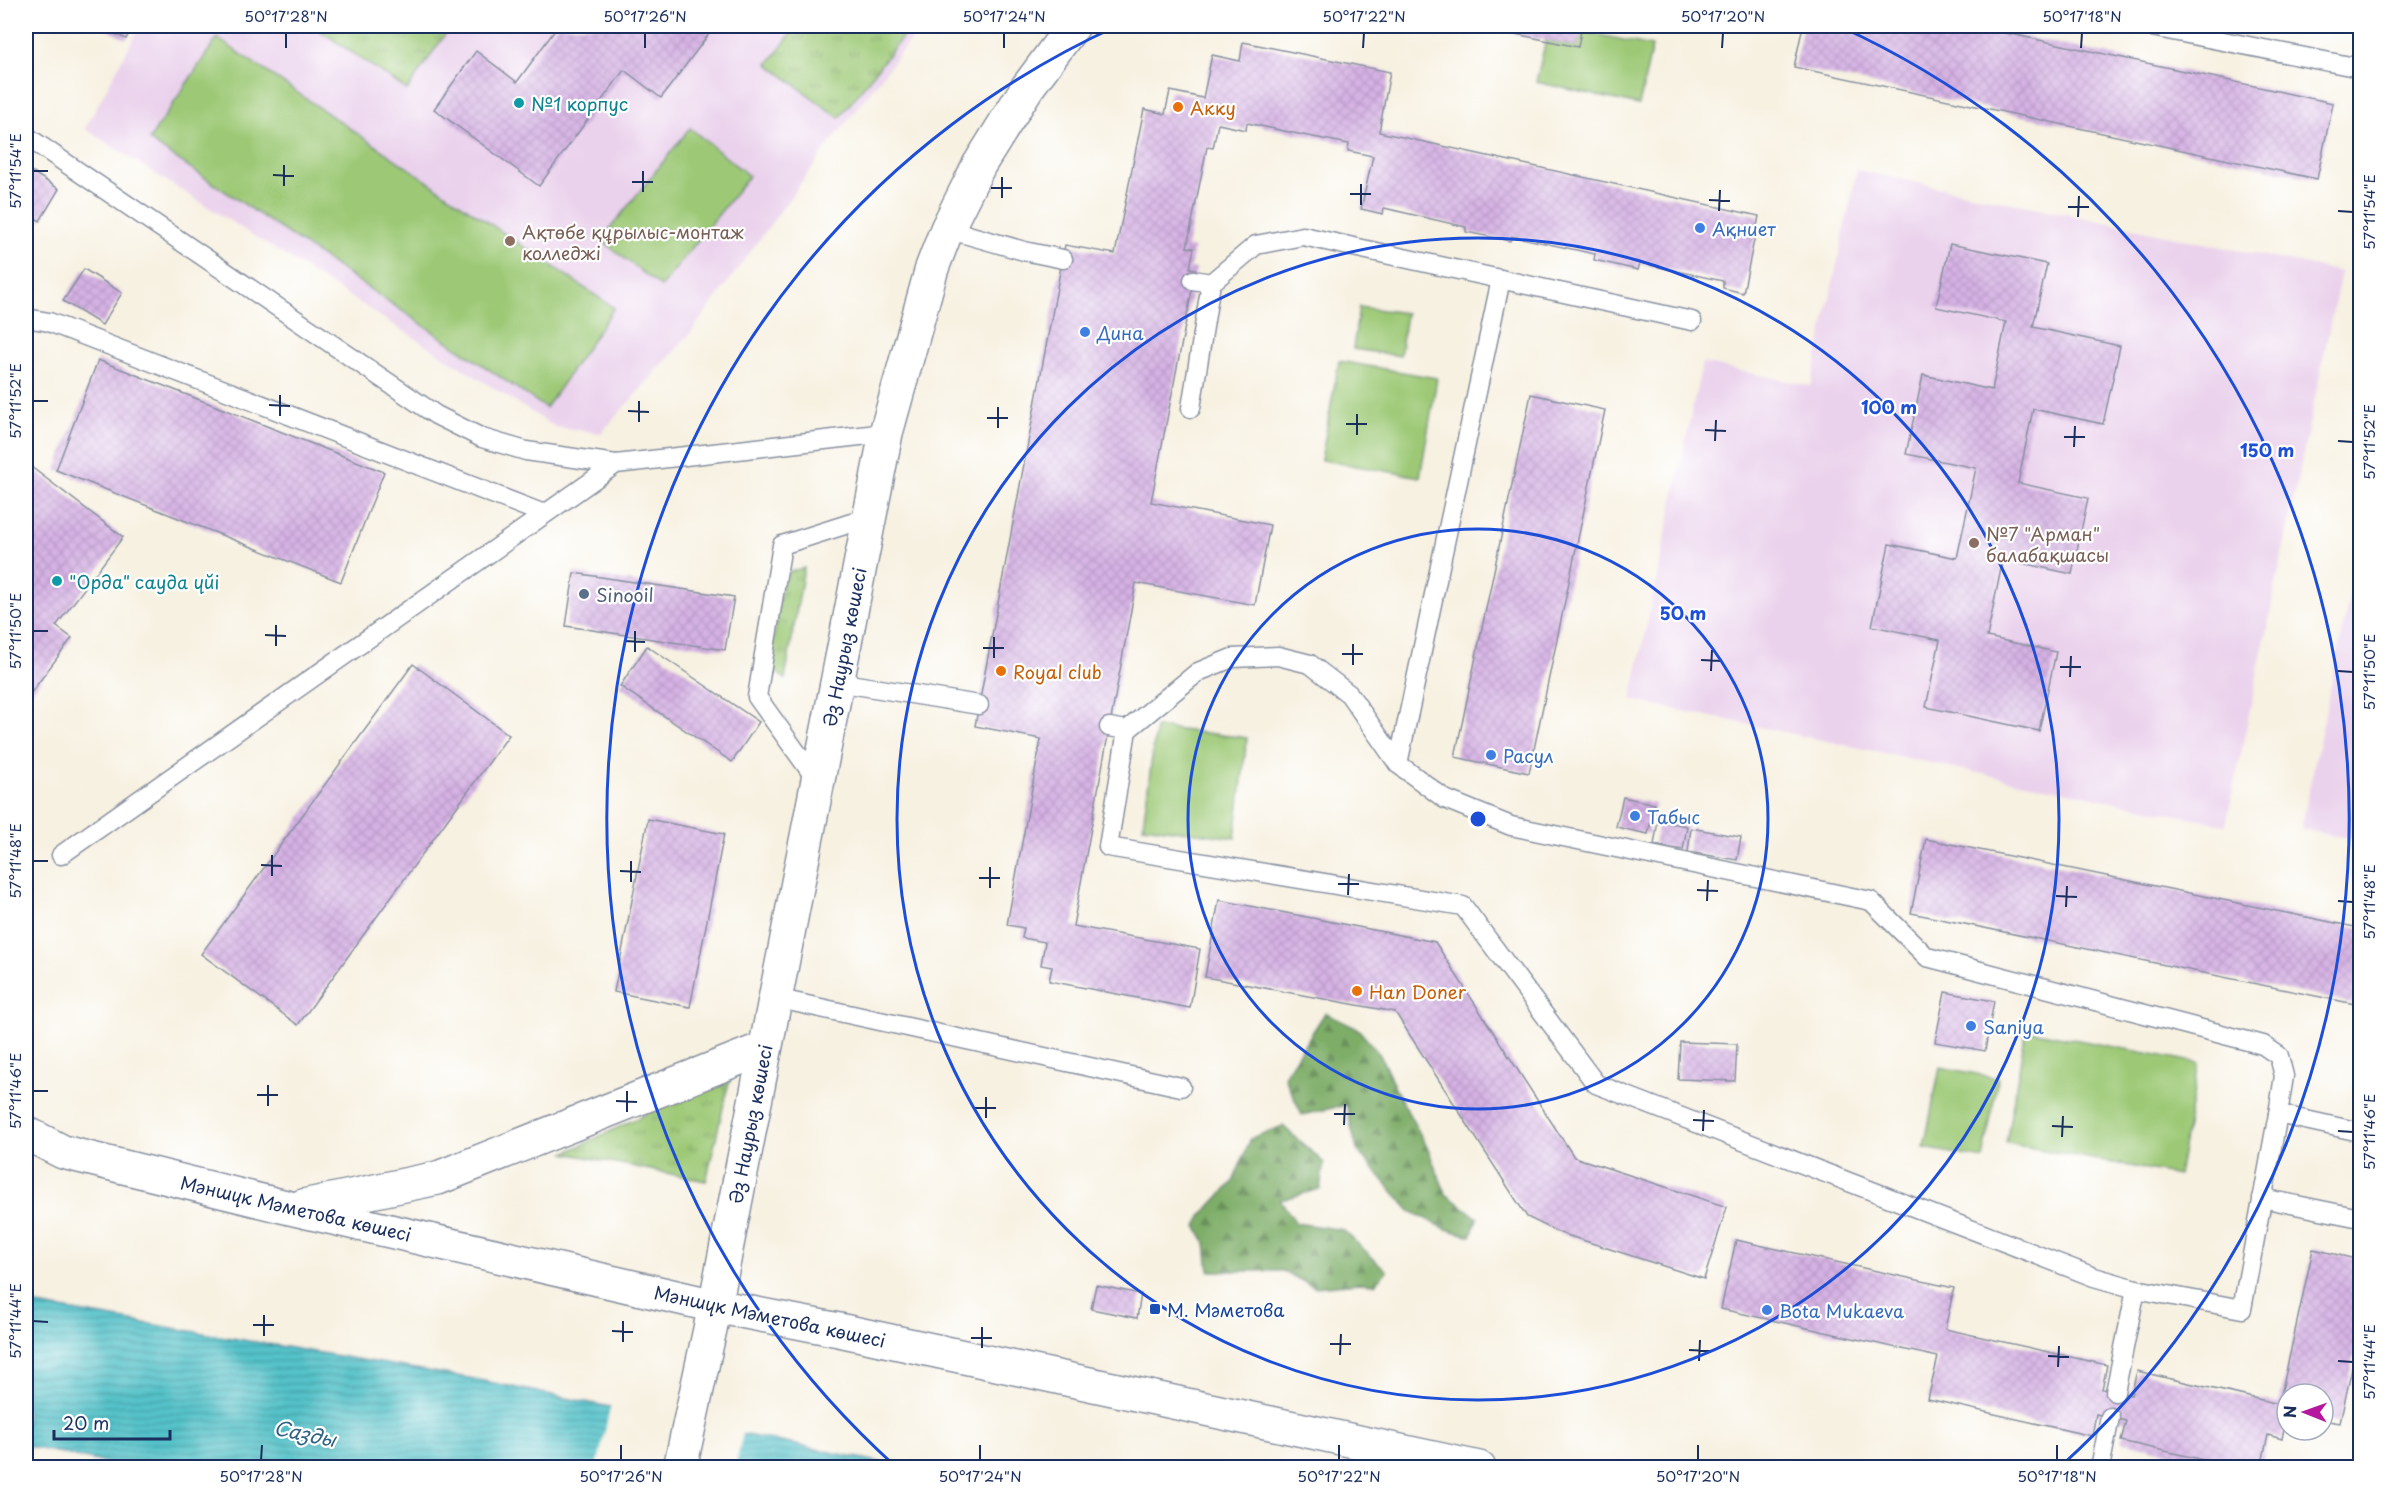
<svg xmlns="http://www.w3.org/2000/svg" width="2386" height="1493" viewBox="0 0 2386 1493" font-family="'Playpen Sans',sans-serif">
<defs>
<pattern id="grass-tufts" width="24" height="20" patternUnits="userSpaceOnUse" patternTransform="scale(1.5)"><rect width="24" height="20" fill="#9dc976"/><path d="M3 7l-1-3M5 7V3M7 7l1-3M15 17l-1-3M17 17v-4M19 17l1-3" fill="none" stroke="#7fa464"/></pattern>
<pattern id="forest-firs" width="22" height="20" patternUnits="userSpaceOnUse" patternTransform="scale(1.5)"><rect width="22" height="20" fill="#7ead67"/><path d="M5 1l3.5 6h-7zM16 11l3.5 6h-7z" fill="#668d58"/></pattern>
<pattern id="water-rules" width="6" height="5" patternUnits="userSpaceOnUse" patternTransform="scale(1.5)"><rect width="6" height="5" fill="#54c2c9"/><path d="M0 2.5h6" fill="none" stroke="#459ea6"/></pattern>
<pattern id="building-cross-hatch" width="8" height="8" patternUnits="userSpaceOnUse" patternTransform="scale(1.5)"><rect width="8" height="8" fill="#d6b2e4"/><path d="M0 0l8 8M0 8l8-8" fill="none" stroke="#b799c6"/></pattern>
</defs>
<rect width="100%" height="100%" fill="#fff"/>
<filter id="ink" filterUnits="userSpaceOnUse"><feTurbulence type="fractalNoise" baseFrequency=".0167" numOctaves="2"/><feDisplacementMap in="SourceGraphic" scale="12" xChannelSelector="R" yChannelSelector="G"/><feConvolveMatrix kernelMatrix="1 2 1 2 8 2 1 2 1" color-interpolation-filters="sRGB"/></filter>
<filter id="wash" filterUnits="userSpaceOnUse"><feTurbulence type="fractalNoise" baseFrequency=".008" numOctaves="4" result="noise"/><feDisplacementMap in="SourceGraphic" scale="24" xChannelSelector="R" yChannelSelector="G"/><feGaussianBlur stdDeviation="1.35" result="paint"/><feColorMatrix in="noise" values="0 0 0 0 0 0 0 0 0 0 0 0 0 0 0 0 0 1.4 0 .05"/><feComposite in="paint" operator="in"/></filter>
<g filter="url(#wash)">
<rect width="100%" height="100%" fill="#f7f1e1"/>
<g fill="#ead1ec">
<polygon points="140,26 921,26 828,146 689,335 601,433 555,427 85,129"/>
<polygon points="1857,170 2341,272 2226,825 1631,700 1702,363 1811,386"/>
<polygon points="2360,545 2360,841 2301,829"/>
</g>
<g fill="url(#grass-tufts)" stroke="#5c7c6a" stroke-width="1.5">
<polygon points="313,26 451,26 407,90"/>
<polygon points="797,26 911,26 839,118 768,64"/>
<polygon points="804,568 785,679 776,672 770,661 782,586 789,572"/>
<polygon points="731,1073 706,1181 565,1153"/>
</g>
<g fill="url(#forest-firs)" stroke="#4c6e62" stroke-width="1.5">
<polygon points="1325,1013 1358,1029 1380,1055 1395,1088 1427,1147 1446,1194 1478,1218 1471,1236 1446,1229 1410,1211 1357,1150 1346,1105 1302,1115 1284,1076"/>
<polygon points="1283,1126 1324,1163 1320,1189 1280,1200 1296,1223 1343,1230 1387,1271 1375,1284 1359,1283 1314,1287 1283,1271 1209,1271 1206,1243 1196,1226 1202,1215 1233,1182 1251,1138"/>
</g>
<g fill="#9dc976" stroke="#5c7c6a" stroke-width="1.5">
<polygon points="1581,31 1652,46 1639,105 1536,82 1546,40 1577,47"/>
<polygon points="217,38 614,308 546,408 149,140"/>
<polygon points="690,128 749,176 661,287 601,240"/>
<polygon points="1359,307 1406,313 1400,356 1353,349"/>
<polygon points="1339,361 1437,378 1420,477 1321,460"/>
<polygon points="1156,727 1247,738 1235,838 1143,826"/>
<polygon points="2026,1030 2199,1063 2178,1175 2006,1143"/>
<polygon points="1940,1067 1998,1078 1983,1159 1924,1148"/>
</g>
<polygon fill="url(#water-rules)" stroke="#387894" stroke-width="1.5" points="26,1303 474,1379 903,1467 126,1467 26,1446"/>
<polygon fill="#f7f1e1" points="611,1404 743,1432 735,1468 597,1467"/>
<g id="blocks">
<g fill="url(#building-cross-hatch)">
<polygon points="99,26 133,26 126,39"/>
<polygon points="558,26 715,26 661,98 624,70 539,186 434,109 476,51 517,82"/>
<polygon points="1507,26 1575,26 1575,30 1581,31 1578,47 1506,32"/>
<polygon points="1803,26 1974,26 2333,103 2317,179 1794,67"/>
<polygon points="1243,42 1390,72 1379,132 1759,216 1743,293 1723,288 1723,281 1640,263 1638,270 1594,260 1595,254 1512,236 1510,241 1466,232 1466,227 1384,208 1383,214 1361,209 1373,156 1348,151 1349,144 1298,134 1247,123 1246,130 1218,124 1213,148 1207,147 1187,247 1194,248 1190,268 1196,269 1151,502 1270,525 1255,605 1136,583 1073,926 1200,949 1190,1008 1049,981 1052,967 1041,965 1045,942 1022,938 1024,928 1007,925 1041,739 975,726 1065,245 1115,254 1144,109 1165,114 1170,91 1203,98 1212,55 1240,61"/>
<polygon points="26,168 59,189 40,221 26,212"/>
<polygon points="1950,244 2047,264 2033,327 2120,346 2103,424 2033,409 2018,483 2088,498 2072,574 2003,559 1987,637 2056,652 2039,731 1926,707 1940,640 1872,626 1889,544 1957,558 1976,468 1906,454 1923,375 1992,390 2006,322 1936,307"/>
<polygon points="84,269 122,293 102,325 63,301"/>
<polygon points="98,360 384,472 341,582 56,470"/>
<polygon points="1531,394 1605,410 1529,773 1455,757"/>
<polygon points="26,463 123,537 56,626 72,638 27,698 26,696"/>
<polygon points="574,573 734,597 725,650 566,626"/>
<polygon points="647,646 759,722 732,762 620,686"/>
<polygon points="413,664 509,735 298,1025 201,954"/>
<polygon points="1623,797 1655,804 1648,834 1616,827"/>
<polygon points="648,819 724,834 690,1007 614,992"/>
<polygon points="1658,821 1687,826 1683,850 1654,845"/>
<polygon points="1691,828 1741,837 1737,860 1688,852"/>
<polygon points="1926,839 2360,928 2360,1005 1911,913"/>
<polygon points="1219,900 1435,942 1574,1157 1727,1207 1704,1279 1560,1233 1527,1217 1395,1012 1205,977"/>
<polygon points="1945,992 1994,1001 1985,1051 1935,1042"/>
<polygon points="1680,1042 1737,1044 1735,1081 1678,1079"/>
<polygon points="1736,1240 1954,1288 1945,1329 2107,1365 2102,1389 2131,1395 2137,1371 2279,1404 2313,1249 2360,1260 2360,1332 2340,1423 2323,1420 2323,1394 2287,1394 2287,1424 2285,1423 2282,1439 2268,1435 2261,1468 2239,1468 2121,1441 2126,1421 2096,1414 2092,1436 1928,1399 1938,1357 1721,1309"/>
<polygon points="1096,1285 1141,1294 1137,1318 1091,1309"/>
</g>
</g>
</g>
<g filter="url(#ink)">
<use href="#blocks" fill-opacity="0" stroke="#8990a0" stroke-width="1.5"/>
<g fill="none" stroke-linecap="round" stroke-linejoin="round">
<g stroke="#8990a0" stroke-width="21">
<g id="lane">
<polyline points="2147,26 2360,68"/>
<polyline points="26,136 436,415 482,438 526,451 616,464"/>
<polyline points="947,229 1024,251 1063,259"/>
<polyline points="1193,280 1211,283"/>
<polyline points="26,318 49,322 544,514"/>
<polyline points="1191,408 1211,283 1256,245 1303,236 1692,321"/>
<polyline points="837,682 979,705"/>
<polyline points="1109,727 1127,730 1198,672 1232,658 1278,656 1310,664 1349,694 1398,764 1445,799 1511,826 1871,901 1927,957 2263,1045 2279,1056 2284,1076 2278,1114"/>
<polyline points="1127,730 1108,847 1463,906 1596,1084 2094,1277 2136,1289 2242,1309 2278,1114 2360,1132"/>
<polyline points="1398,764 1501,279"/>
<polyline points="818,782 757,697 782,545 870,517"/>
<polyline points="61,855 616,464 886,433"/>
<polyline points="775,998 1181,1087"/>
<polyline points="2262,1198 2360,1218"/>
<polyline points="2115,1392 2136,1289"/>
<polyline points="2100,1468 2110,1417"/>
</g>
</g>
<g stroke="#8990a0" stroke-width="36">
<g id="secondary">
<polyline points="26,1133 63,1152 290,1208 715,1306 839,1330 1479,1468"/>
<polyline points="303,1206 438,1178 765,1048"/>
<polyline points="680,1468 715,1306 886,433 932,268 947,229 979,165 1027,88 1073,26"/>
</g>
</g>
<use href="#lane" stroke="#fff" stroke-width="18"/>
<use href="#secondary" stroke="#fff" stroke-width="33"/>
</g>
</g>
<path fill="none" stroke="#1b2f5e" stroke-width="2" d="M 286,48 L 286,33M 645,48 L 645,33M 1004,48 L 1004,33M 1363,48 L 1364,33M 1722,48 L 1723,33M 2081,48 L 2082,33M 33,171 L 48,171M 273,175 L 294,176M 632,182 L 653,182M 284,186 L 284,165M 991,188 L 1012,188M 643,192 L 643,171M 1350,194 L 1371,194M 1002,198 L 1002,177M 1709,200 L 1730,201M 1361,205 L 1361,184M 2068,207 L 2089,207M 1719,211 L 1720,190M 2338,211 L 2353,212M 2078,217 L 2079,196M 33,401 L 48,401M 269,405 L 290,406M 628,411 L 649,412M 280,416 L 280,395M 987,418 L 1008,418M 639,422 L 639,401M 1346,424 L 1367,424M 998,428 L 998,407M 1705,430 L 1726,431M 1357,435 L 1357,414M 2064,437 L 2085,437M 1715,441 L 1716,420M 2338,441 L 2353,442M 2074,447 L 2075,426M 33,631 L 48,631M 265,635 L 286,636M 624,641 L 645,642M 276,646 L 276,625M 983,648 L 1004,648M 635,652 L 635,631M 1342,654 L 1363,654M 994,658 L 994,637M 1701,660 L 1722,661M 1353,665 L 1353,644M 2060,667 L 2081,667M 1711,671 L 1712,650M 2338,671 L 2353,672M 2070,677 L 2071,656M 33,861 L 48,861M 261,865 L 282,866M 620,871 L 641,872M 272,876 L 272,855M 979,878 L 1000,878M 631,882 L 631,861M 1338,884 L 1359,884M 990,888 L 990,867M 1697,890 L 1718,891M 1348,895 L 1349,874M 2056,896 L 2077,897M 1707,901 L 1708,880M 2338,901 L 2353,902M 2066,907 L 2067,886M 33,1091 L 48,1091M 257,1095 L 278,1095M 616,1101 L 637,1102M 268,1106 L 268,1085M 975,1108 L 996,1108M 627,1112 L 627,1091M 1334,1114 L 1355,1114M 986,1118 L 986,1097M 1693,1120 L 1714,1121M 1344,1125 L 1345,1104M 2052,1126 L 2073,1127M 1703,1131 L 1704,1110M 2338,1131 L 2353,1132M 2062,1137 L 2063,1116M 33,1321 L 48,1322M 253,1325 L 274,1325M 612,1331 L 633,1332M 264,1336 L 264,1315M 971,1338 L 992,1338M 623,1342 L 623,1321M 1330,1344 L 1351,1344M 982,1348 L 982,1327M 1689,1350 L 1710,1351M 1340,1355 L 1341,1334M 2048,1356 L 2069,1357M 1699,1361 L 1700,1340M 2338,1361 L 2353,1362M 2058,1367 L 2059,1346M 261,1460 L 262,1445M 621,1460 L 621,1445M 980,1460 L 980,1445M 1339,1460 L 1339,1445M 1698,1460 L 1698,1445M 2057,1460 L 2057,1445"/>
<g fill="none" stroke="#1d4ed8" stroke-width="3">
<circle cx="1478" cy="819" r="290"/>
<circle cx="1478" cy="819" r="581"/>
<path d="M895 1466A871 871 0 0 1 1117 26M1839 26A871 871 0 0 1 2061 1466"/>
</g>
<g fill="#0f9aa8" stroke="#fff" stroke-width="2">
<circle cx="519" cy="103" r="6"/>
<circle cx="57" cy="581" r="6"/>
</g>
<g fill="#e8710a" stroke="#fff" stroke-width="2">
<circle cx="1178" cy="107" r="6"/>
<circle cx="1001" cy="671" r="6"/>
<circle cx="1357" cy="991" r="6"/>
</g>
<g fill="#3f7fe0" stroke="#fff" stroke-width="2">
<circle cx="1700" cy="228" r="6"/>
<circle cx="1085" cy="332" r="6"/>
<circle cx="1491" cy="755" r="6"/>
<circle cx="1635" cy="816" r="6"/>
<circle cx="1971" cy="1026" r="6"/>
<circle cx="1767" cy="1310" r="6"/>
</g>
<g fill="#8d6e63" stroke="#fff" stroke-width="2">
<circle cx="510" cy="241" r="6"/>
<circle cx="1974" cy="543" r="6"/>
</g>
<circle fill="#5c6f8a" stroke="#fff" stroke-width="2" cx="584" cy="594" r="6"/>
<rect fill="#1a4fb4" stroke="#fff" stroke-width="2" x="1149" y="1303" width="12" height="12" rx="3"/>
<g text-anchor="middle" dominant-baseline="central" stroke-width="4.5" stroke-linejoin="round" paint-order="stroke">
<g font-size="18" fill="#0d838f" stroke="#fff" text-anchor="start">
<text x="531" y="103">№1 корпус</text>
<text x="69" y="581">"Орда" сауда үйі</text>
</g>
<g font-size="18" fill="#c56008" stroke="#fff" text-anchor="start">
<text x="1190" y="107">Акку</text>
<text x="1013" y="671">Royal club</text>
<text x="1369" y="991">Han Doner</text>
</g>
<g font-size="18" fill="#366cbe" stroke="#fff" text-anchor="start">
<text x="1712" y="228">Ақниет</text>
<text x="1097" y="332">Дина</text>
<text x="1503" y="755">Расул</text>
<text x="1647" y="816">Табыс</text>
<text x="1983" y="1026">Saniya</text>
<text x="1779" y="1310">Bota Mukaeva</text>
</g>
<g font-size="18" fill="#785e54" stroke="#fff" text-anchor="start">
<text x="522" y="231">Ақтөбе құрылыс-монтаж<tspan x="522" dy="21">колледжі</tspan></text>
<text x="1986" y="533">№7 "Арман"<tspan x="1986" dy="21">балабақшасы</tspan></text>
</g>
<g font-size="18" fill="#4e5e75" stroke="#fff" text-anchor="start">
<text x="596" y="594">Sinooil</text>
</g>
<g font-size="18" fill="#1b2f5e" stroke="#fff">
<text transform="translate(844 647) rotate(-79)">Әз Наурыз көшесі</text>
<text transform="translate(750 1124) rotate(-79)">Әз Наурыз көшесі</text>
<text transform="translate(296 1208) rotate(13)">Мәншүк Мәметова көшесі</text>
<text transform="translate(770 1316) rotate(12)">Мәншүк Мәметова көшесі</text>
</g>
<g font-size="18" fill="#164399" stroke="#fff" text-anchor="start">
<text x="1167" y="1309">М. Мәметова</text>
</g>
<g font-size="20" font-style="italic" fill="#2f6283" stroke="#fff">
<text transform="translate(305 1433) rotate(12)">Сазды</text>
</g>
</g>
<circle cx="1478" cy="819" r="9" fill="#1d4ed8" stroke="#fff" stroke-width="3"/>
<g font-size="18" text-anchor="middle" font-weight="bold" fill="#1d4ed8" stroke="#fff" stroke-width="4.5" stroke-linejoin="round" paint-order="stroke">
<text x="1889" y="414">100 m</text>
<text x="2267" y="457">150 m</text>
<text x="1683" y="620">50 m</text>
</g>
<rect width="2386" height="1493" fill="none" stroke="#fff" stroke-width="66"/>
<g transform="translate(2305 1412) rotate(271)"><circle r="28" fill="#ffffff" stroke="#a4acbf" stroke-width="1.5"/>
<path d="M0-4.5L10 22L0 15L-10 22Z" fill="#b5179e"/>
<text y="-9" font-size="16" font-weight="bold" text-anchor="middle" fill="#1b2f5e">N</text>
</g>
<path d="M54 1430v9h116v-9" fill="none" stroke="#1b2f5e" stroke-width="3"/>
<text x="63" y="1430" font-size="18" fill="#1b2f5e" stroke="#ffffff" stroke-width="4.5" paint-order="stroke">20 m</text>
<rect x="33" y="33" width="2320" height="1427" fill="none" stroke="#1b2f5e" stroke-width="2"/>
<g font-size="15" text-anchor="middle" fill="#1b2f5e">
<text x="286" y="22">50°17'28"N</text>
<text x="645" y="22">50°17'26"N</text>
<text x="1004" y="22">50°17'24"N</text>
<text x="1364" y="22">50°17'22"N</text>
<text x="1723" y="22">50°17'20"N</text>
<text x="2082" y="22">50°17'18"N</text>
<text transform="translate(16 171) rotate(-90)" y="5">57°11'54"E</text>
<text transform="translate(2370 212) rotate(-90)" y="5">57°11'54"E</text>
<text transform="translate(16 401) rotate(-90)" y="5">57°11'52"E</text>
<text transform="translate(2370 442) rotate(-90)" y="5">57°11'52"E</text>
<text transform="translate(16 631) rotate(-90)" y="5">57°11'50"E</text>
<text transform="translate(2370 672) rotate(-90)" y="5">57°11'50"E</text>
<text transform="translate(16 861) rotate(-90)" y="5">57°11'48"E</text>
<text transform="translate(2370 902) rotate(-90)" y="5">57°11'48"E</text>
<text transform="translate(16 1091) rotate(-90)" y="5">57°11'46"E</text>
<text transform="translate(2370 1132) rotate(-90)" y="5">57°11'46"E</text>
<text transform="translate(16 1321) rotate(-90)" y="5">57°11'44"E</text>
<text transform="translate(2370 1362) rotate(-90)" y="5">57°11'44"E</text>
<text x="261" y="1482">50°17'28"N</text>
<text x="621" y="1482">50°17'26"N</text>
<text x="980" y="1482">50°17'24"N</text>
<text x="1339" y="1482">50°17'22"N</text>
<text x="1698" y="1482">50°17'20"N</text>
<text x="2057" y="1482">50°17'18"N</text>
</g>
</svg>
